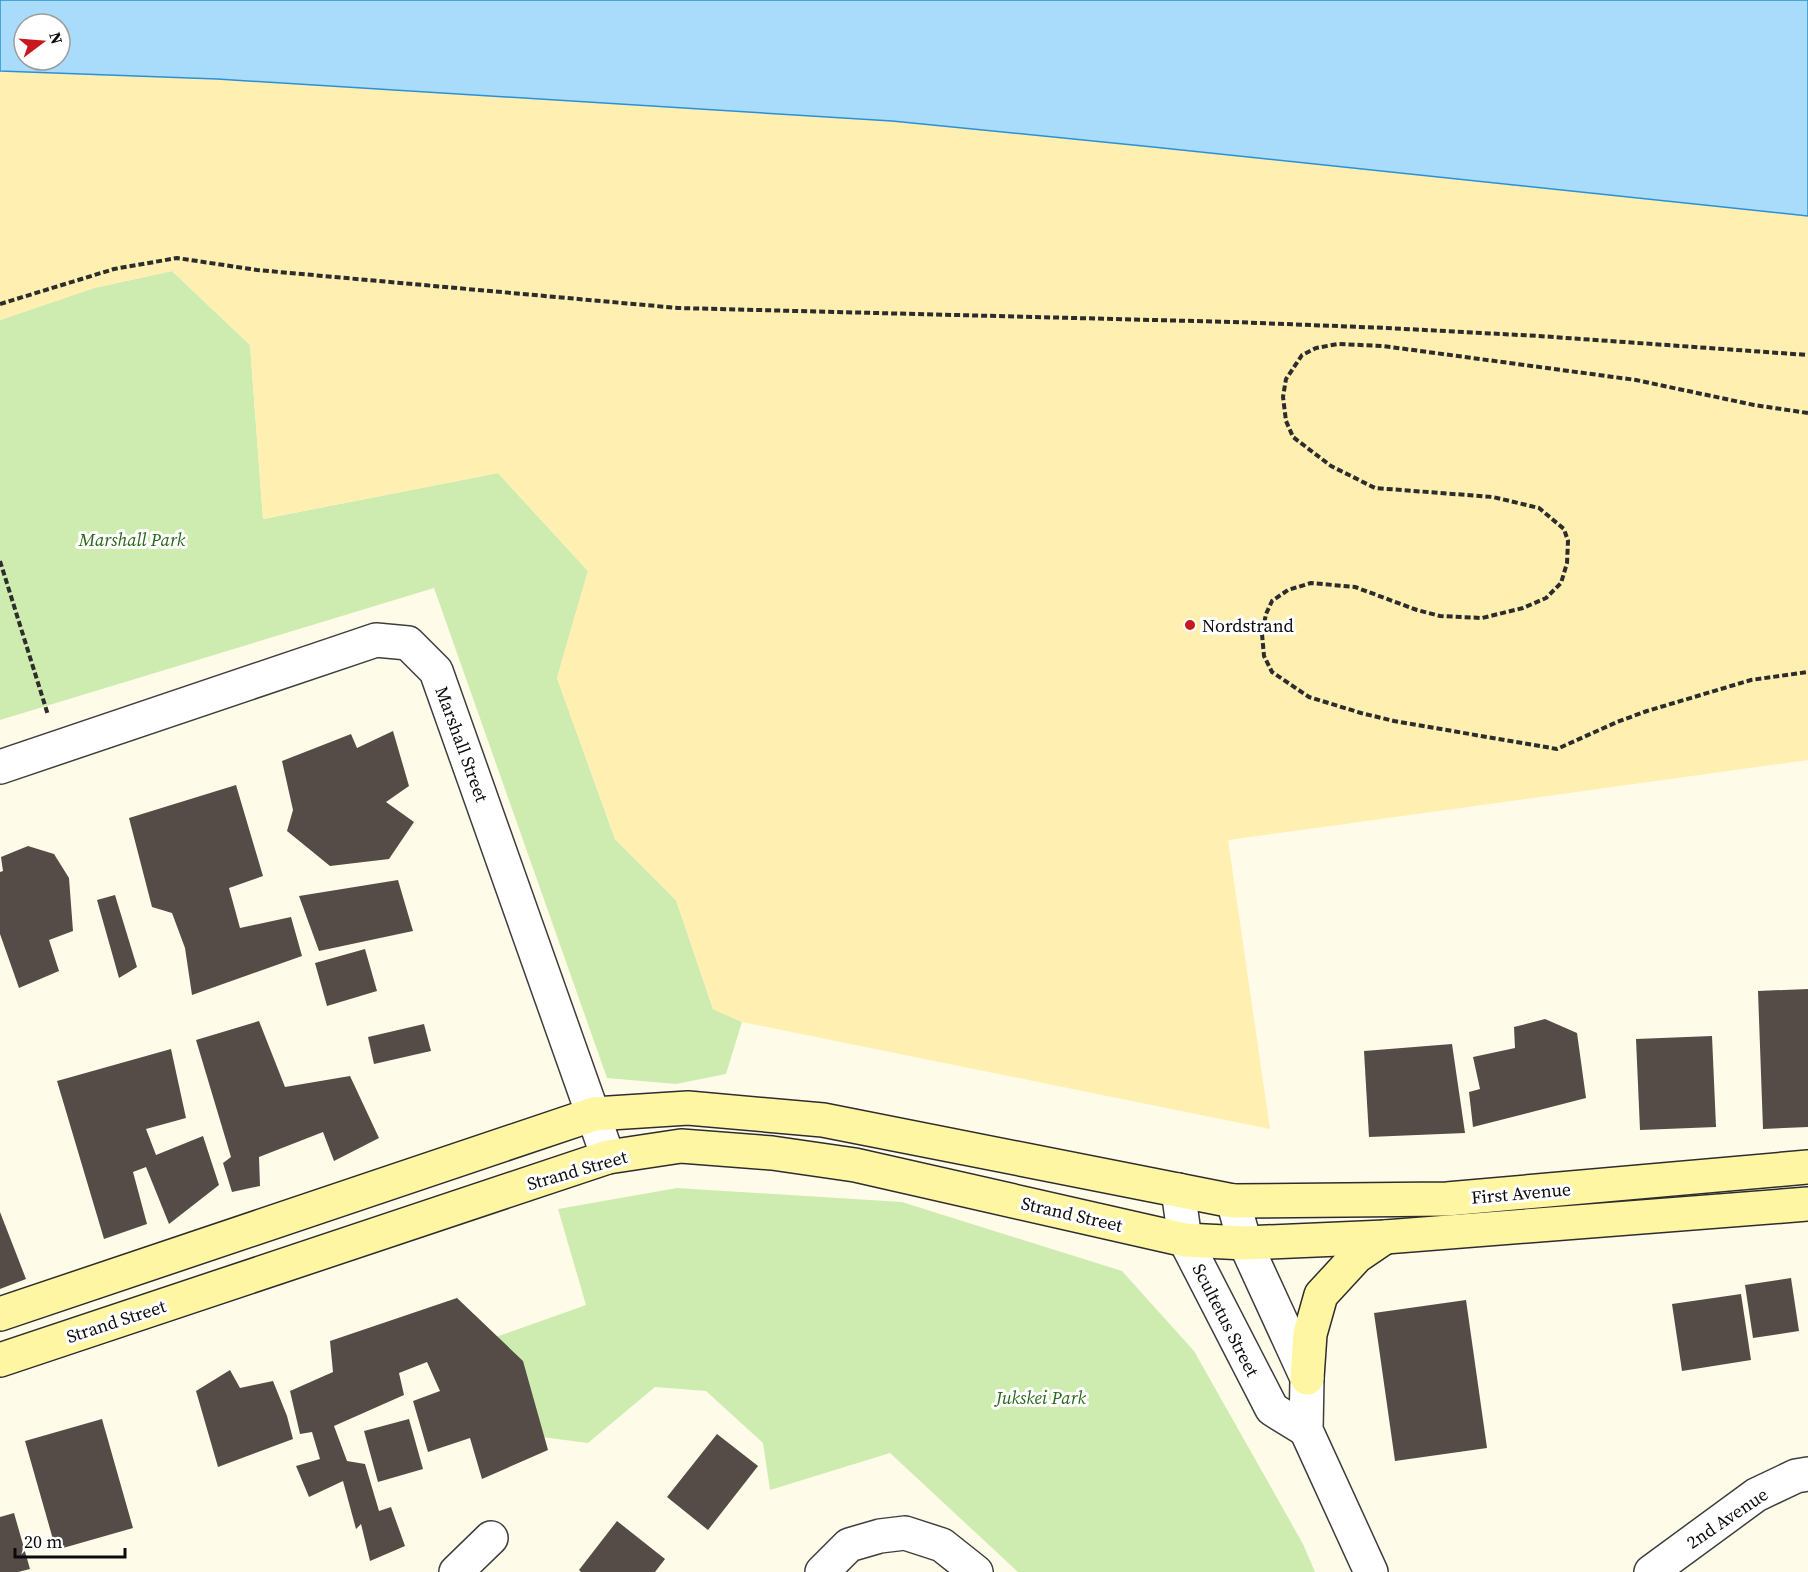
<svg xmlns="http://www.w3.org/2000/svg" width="1808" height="1572" viewBox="0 0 1808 1572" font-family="'Source Serif 4',serif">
<rect width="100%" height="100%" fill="#fffbe9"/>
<g fill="#ceecb0">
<polygon points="172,271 250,345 263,519 498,473 588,571 557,678 615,839 676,900 713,1009 742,1022 726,1074 676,1084 607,1078 434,588 0,720 0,320 94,288"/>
<polygon points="677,1188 902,1202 1122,1271 1194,1351 1303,1544 1315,1572 1018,1572 890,1453 770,1490 763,1443 706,1391 655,1387 588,1443 542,1437 493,1338 586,1305 558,1209"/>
</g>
<polygon fill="#ffefb1" points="0,71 217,79 892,121 1153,147 1808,216 1808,760 1228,840 1270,1129 742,1022 713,1009 676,900 615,839 557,678 588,571 498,473 263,519 250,345 172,271 94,288 0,320"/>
<path fill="#a9dbfb" stroke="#2991d9" stroke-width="1.5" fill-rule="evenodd" d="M 0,0 L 1808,0 L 1808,216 L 1153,147 L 892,121 L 217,79 L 0,71 ZM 24,24 L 60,24 L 60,60 L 24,60 Z"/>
<g fill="#554c47">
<polygon points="393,731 409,786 386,802 414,822 389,859 330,866 287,831 293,810 282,761 351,734 357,748"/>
<polygon points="236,785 263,876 229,888 240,928 291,917 302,956 192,995 185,948 172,913 152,907 129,818"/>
<polygon points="28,846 54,854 69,878 73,931 49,940 59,971 19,988 0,934 0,872 3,871 1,857"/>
<polygon points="398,880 413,931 319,951 299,896"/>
<polygon points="115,895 137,967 119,978 97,900"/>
<polygon points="365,949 377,991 327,1006 315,963"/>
<polygon points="1808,989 1808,1127 1763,1129 1758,991"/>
<polygon points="1545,1019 1577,1033 1586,1098 1473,1127 1469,1092 1480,1089 1473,1057 1515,1048 1514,1027"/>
<polygon points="259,1021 285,1087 350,1076 379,1138 334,1161 323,1132 259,1157 260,1186 232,1192 223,1163 231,1157 196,1040"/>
<polygon points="424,1024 431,1051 374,1064 368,1037"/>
<polygon points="1712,1036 1716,1127 1640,1130 1636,1039"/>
<polygon points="1452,1044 1465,1133 1369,1137 1364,1051"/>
<polygon points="171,1049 186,1118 146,1129 156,1155 203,1136 219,1185 169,1224 146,1167 133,1172 147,1224 104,1239 57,1081"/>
<polygon points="0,1212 26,1279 0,1289"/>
<polygon points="1791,1278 1799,1331 1753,1338 1745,1285"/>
<polygon points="1741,1294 1751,1360 1682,1371 1672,1304"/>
<polygon points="457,1298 523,1361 548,1450 482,1479 470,1438 428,1452 413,1401 440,1391 427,1362 399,1373 404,1395 334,1426 347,1461 365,1464 379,1511 391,1507 405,1546 370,1561 361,1524 356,1529 343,1481 309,1497 296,1466 320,1459 312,1432 300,1434 290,1391 333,1372 330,1341"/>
<polygon points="1466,1300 1487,1448 1395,1461 1374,1313"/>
<polygon points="230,1370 240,1388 273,1381 287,1416 293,1439 218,1467 196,1391"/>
<polygon points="102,1419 133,1528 56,1550 25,1441"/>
<polygon points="409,1419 423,1469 378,1482 364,1431"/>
<polygon points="717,1434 758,1466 708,1530 667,1497"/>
<polygon points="14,1513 30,1569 18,1572 0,1572 0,1517"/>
<polygon points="617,1521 665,1559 655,1572 581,1572 579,1570"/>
</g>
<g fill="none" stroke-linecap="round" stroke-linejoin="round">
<g stroke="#3e3e3e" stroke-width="36">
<g id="street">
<polyline points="0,767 376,640 408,643 436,671 608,1157"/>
<polyline points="1178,1190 1185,1240 1272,1409 1306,1430"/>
<polyline points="1233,1201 1245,1243 1307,1378 1306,1430 1371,1572"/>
<polyline points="456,1572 491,1538"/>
<polyline points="822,1572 849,1545 880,1536 905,1533 942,1545 976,1572"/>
<polyline points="1651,1572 1756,1495 1796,1476 1808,1474"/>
</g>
</g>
<g stroke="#2d2d2d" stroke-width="36">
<g id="secondary">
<polyline points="0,1314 594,1114 688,1108 823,1120 1233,1201 1447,1199 1808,1167"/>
<polyline points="0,1360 608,1157 681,1146 772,1153 855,1165 1185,1240 1245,1243 1385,1237 1808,1204"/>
<polyline points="1307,1378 1310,1334 1321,1295 1357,1256 1385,1237"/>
</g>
</g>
<g stroke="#2d2d2d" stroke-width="4" stroke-dasharray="6 3" stroke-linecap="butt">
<polyline points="0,304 114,269 177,258 257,270 678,308 1233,322 1387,328 1539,336 1808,355"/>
<polyline points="1808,413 1754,405 1636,380 1383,346 1338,344 1316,348 1302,355 1286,379 1283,397 1286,421 1293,437 1331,466 1375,488 1493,497 1539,508 1564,529 1568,541 1567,563 1561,583 1546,598 1523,608 1482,618 1440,616 1417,610 1355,587 1311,583 1288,590 1272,601 1266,614 1262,634 1264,656 1272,672 1309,697 1361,713 1394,721 1557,749 1617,722 1647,711 1751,680 1808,672"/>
<polyline points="0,561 48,715"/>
</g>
<use href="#street" stroke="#fff" stroke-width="33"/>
<use href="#secondary" stroke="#fff6a4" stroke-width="33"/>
</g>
<circle fill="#c6181e" stroke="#fff" stroke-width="2" cx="1190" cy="625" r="6"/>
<g text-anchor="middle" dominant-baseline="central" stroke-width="6" stroke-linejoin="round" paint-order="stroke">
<g font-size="18" font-style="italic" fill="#276717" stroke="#fff">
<text x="132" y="539">Marshall Park</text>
<text x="1041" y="1397">Jukskei Park</text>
</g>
<g font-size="18" fill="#0b0b0b" stroke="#fff" text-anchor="start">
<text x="1202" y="625">Nordstrand</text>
</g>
<g font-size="18" fill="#0b0b0b" stroke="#fff">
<text transform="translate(462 744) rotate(70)">Marshall Street</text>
<text transform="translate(577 1170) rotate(-16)">Strand Street</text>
<text transform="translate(1521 1193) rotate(-5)">First Avenue</text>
<text transform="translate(1072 1214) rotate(13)">Strand Street</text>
<text transform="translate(1226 1320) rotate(63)">Scultetus Street</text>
<text transform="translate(116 1321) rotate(-18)">Strand Street</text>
<text transform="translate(1727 1518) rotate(-34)">2nd Avenue</text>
</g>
</g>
<g transform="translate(42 42) rotate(74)"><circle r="28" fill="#ffffff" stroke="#9d9d9d" stroke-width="1.5"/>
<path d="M0-4.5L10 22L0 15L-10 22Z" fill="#c6181e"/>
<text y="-9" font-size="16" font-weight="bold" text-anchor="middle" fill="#0b0b0b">N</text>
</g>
<path d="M15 1548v9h110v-9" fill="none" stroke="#0b0b0b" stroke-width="3"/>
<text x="24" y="1548" font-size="18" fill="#0b0b0b" stroke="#ffffff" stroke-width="4.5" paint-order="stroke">20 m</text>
</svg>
